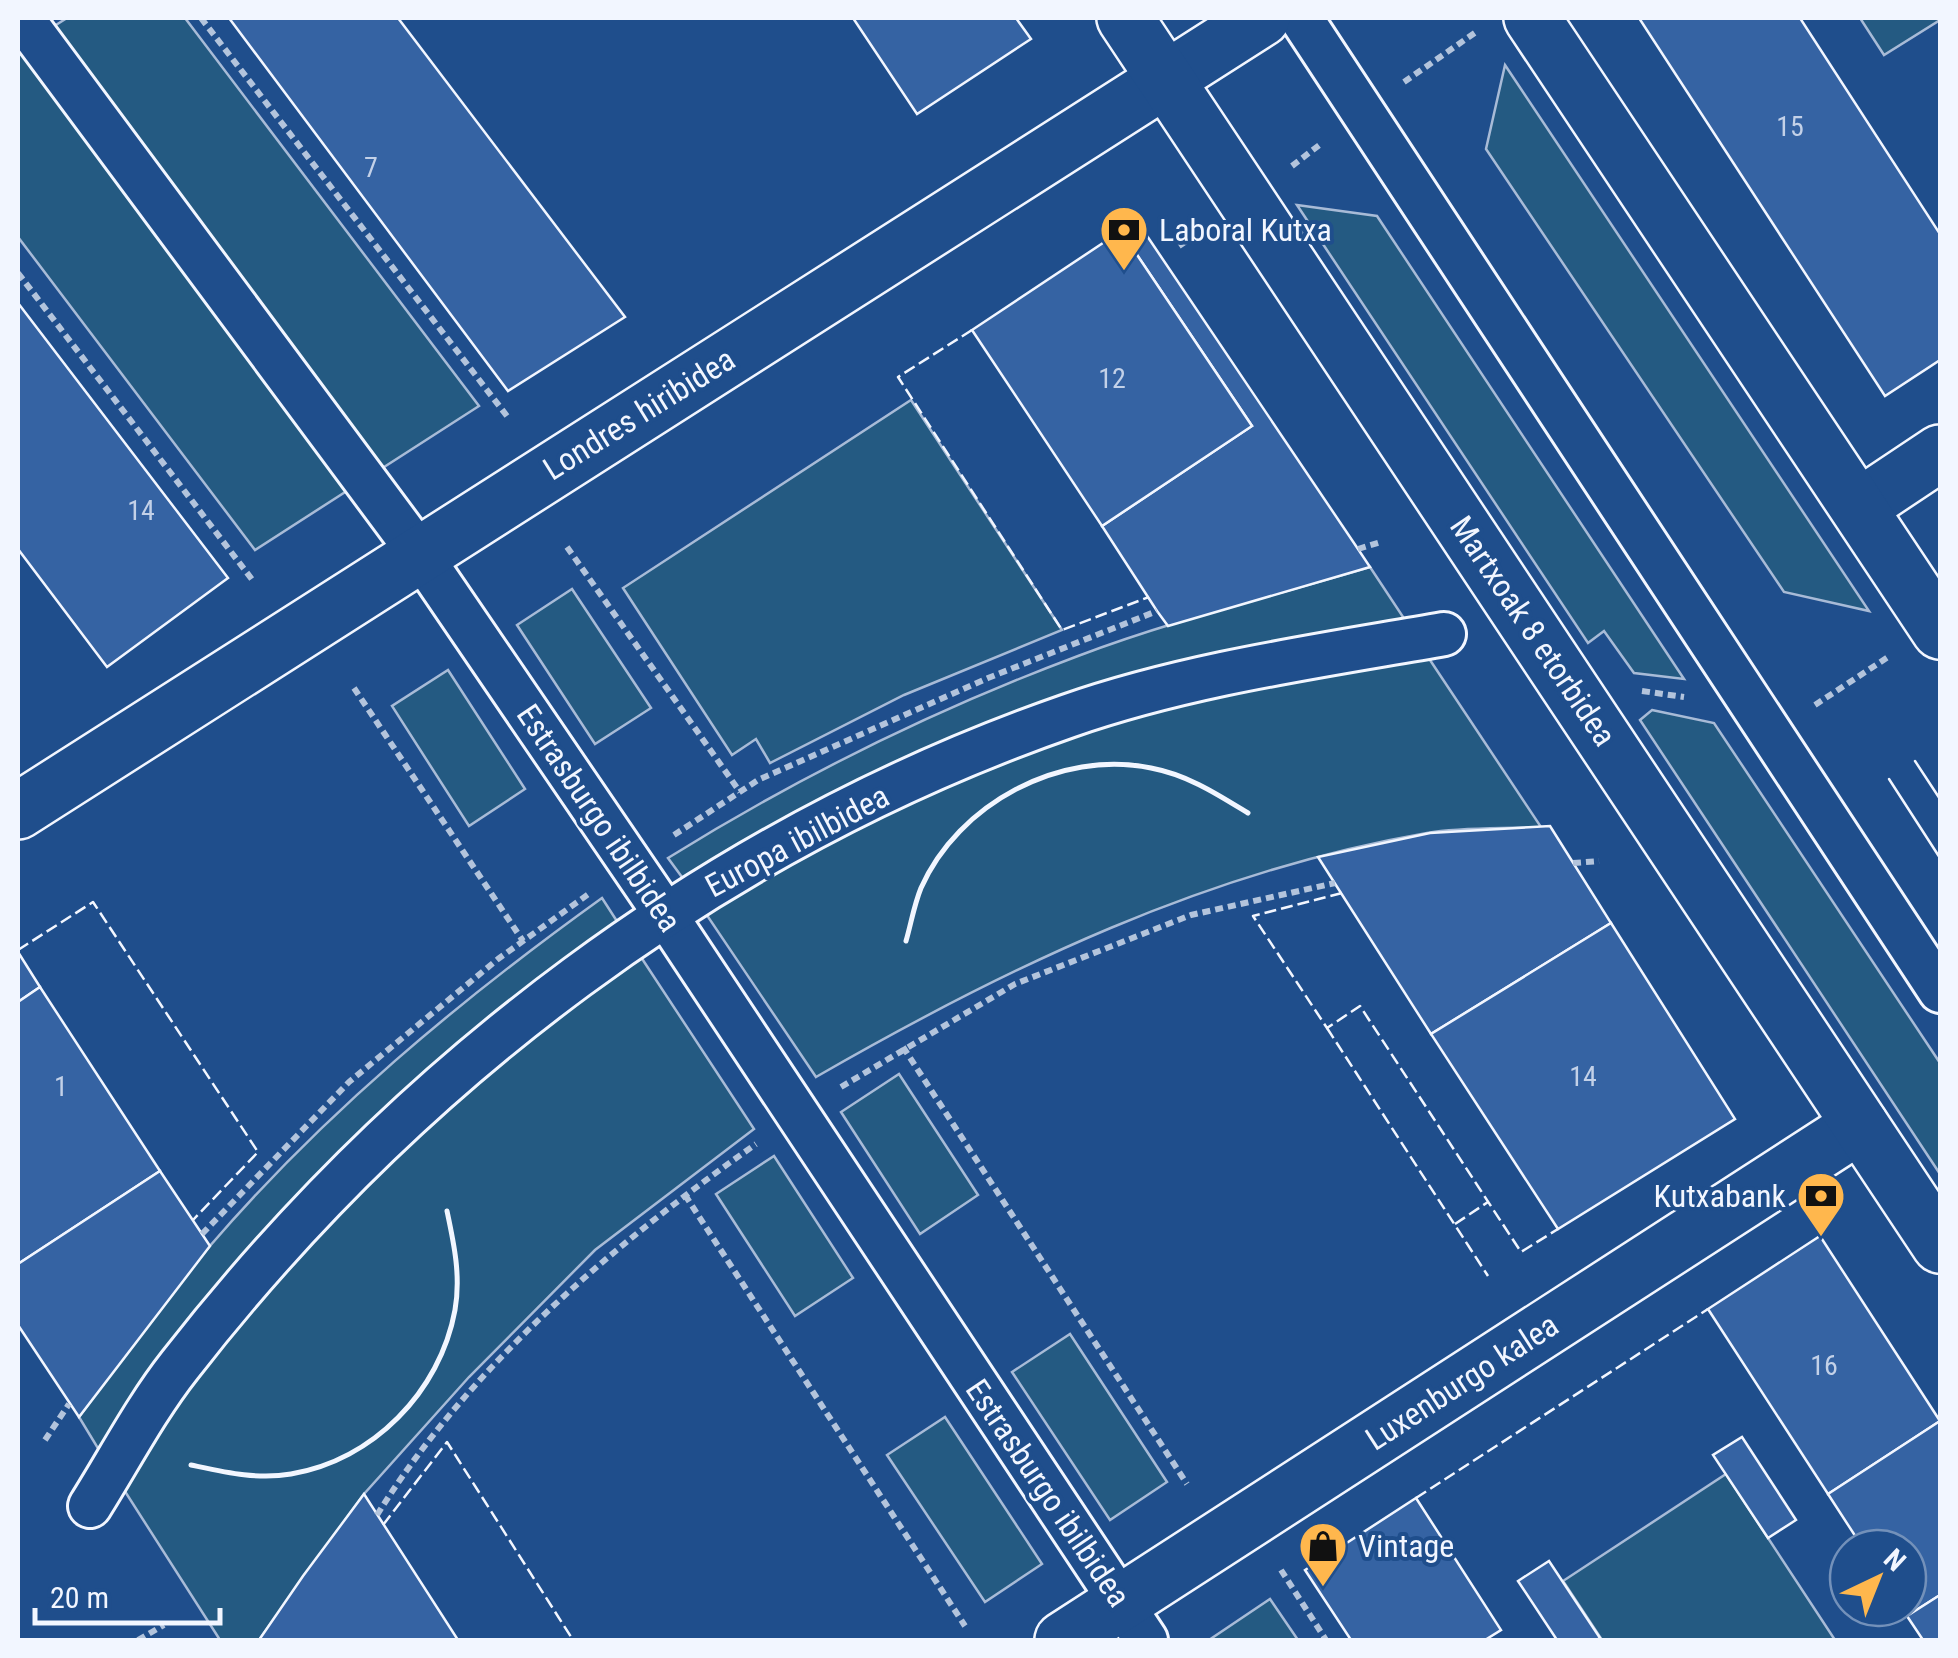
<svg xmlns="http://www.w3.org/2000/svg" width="1958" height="1658" viewBox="0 0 1958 1658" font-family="'Roboto Condensed',sans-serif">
<rect width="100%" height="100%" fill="#1f4e8c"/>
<g fill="#245a82" stroke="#a8bbd7" stroke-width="2.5">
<polygon points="67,18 185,18 479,406 255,550 18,237 18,49"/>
<polygon points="1860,18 1940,18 1940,20 1884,55"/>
<polygon points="1505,65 1869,611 1784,592 1486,149"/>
<polygon points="1297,205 1377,216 1684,679 1634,673 1604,631 1588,643"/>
<polygon points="911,400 1062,630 904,695 770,763 756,739 732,755 623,588"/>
<path d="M 1370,567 L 1411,629 L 1211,660 L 687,884 L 668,858 C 798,777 934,710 1078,656 C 1173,620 1273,596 1370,567 Z"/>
<polygon points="572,589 651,708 595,744 517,625"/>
<path d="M 1426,654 L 1541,827 C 1503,829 1463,827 1427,833 C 1207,871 1007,967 816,1077 L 698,902 L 838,827 L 1144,708 Z"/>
<polygon points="448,670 525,789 469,826 392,706"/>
<polygon points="1652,710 1714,723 1940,1063 1940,1174 1640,720"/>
<path d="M 602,898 L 622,929 L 501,1020 L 102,1455 L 79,1417 C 121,1360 162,1301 209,1247 C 323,1114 460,1000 602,898 Z"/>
<polygon points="635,948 754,1129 595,1250 469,1377 364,1494 259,1640 220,1640 119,1482 179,1393 373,1163"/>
<polygon points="899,1074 978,1195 920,1234 841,1112"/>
<polygon points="774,1156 853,1278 795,1316 716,1194"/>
<polygon points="1070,1334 1167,1482 1110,1520 1012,1372"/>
<polygon points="945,1417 1042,1564 985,1602 887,1455"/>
<polygon points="1726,1474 1835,1640 1602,1640 1563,1581"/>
<polygon points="1270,1599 1298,1640 1209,1640"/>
</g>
<g fill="#3563a3" stroke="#f2f6ff" stroke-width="2.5">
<polygon points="229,18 398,18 625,317 508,391"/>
<polygon points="853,18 1016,18 1031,39 917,114"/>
<polygon points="1639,18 1800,18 1940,234 1940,360 1885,396"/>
<polygon points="1137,221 1358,549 1370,567 1168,626 1157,611 1102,526 1252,426 1121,231"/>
<polygon points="1121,231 1252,426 1102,526 972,330"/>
<polygon points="18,303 228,578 107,667 18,549"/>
<polygon points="1550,826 1611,923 1431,1034 1318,857 1430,833"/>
<polygon points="1611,923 1735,1119 1558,1229 1431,1034"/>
<polygon points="18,952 40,987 18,1002"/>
<polygon points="40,987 160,1171 18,1264 18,1002"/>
<polygon points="160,1171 210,1246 79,1417 18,1325 18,1264"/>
<polygon points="1820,1236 1940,1421 1828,1494 1708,1309"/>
<polygon points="1940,1421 1940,1595 1907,1616 1902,1608 1908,1608 1908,1548 1863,1548 1828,1494"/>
<polygon points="1742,1437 1796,1520 1768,1538 1713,1455"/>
<polygon points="364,1494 458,1640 259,1640 303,1576"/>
<polygon points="1416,1498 1501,1630 1485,1640 1351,1640 1305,1570"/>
<polygon points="1549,1561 1600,1638 1596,1640 1557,1640 1518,1581"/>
<polygon points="1940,1595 1940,1640 1923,1640 1907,1616"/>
</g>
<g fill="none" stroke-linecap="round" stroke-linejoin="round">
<g stroke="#f2f6ff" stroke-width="48">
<g id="pedestrian">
<polyline points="22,18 419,553 665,914 1146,1640"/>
<polyline points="1301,18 1940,991"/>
<path d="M 90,1506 C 119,1460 146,1408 180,1365 C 408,1072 715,839 1068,716 C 1188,674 1319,656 1444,634"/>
</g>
</g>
<g stroke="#f2f6ff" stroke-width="60">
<g id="minor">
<polyline points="1859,507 1940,453"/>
<polyline points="18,811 1262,18"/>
<polyline points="1063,1640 1860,1125"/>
</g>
</g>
<g stroke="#f2f6ff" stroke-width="60">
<g id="tertiary">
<polyline points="1125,18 1940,1245"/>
<polyline points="1532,18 1940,631"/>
</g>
</g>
<g stroke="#b3c4dc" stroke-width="6" stroke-dasharray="8 5" stroke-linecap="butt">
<polyline points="201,18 510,420"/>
<polyline points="1404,82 1476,32"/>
<polyline points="1292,166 1322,143"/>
<polyline points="1179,246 1197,234"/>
<polyline points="18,273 254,582"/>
<polyline points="567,547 740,792"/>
<polyline points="1358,549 1381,542"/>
<polyline points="354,688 523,941"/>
<polyline points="1642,691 1684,697"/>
<polyline points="1815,705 1888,657"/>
<polyline points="674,835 758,780 988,678 1157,611"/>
<polyline points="1573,863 1599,861"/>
<polyline points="903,1047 1187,1484"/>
<polyline points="841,1087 1015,984 1191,915 1335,883"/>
<polyline points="685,1195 965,1626"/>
<polyline points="202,1234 349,1082 498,959 590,893"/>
<polyline points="45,1440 69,1404"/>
<path d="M 377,1515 C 469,1366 614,1244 756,1144"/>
<polyline points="1281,1570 1326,1640"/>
<polyline points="138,1640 164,1625"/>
</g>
<use href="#pedestrian" stroke="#1f4e8c" stroke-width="42"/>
<use href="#minor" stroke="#1f4e8c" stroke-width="55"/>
<use href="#tertiary" stroke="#1f4e8c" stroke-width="55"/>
<g stroke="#f2f6ff" stroke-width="2.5">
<polyline points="1915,761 1940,799"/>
<polyline points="1889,779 1940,858"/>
</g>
<g stroke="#f2f6ff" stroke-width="2.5" stroke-dasharray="12 5" stroke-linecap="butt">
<polyline points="972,330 898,377 1062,630 1149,597"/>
<polyline points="1342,893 1253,916 1327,1028 1360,1006 1521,1252 1558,1229"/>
<polyline points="18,950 93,902 258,1152 193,1220"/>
<polyline points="1327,1028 1488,1276"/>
<polyline points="1455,1224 1488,1202"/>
<polyline points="1416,1498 1708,1309"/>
<polyline points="383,1525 447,1442 573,1640"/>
</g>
<g stroke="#f2f6ff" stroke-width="5">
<path d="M 906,941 C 911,924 914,905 921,888 C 958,804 1060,749 1151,768 C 1188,775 1217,794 1248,813"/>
<path d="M 191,1465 C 224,1472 257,1480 291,1474 C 373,1460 440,1392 455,1310 C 461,1276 454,1244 447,1211"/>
</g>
</g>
<defs>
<g id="bank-pin" transform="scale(2.5)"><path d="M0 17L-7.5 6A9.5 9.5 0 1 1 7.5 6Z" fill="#ffb74d" stroke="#1f4e8c"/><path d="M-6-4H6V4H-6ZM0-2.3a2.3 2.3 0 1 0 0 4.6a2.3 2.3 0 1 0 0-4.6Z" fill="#111"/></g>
<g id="shop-pin" transform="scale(2.5)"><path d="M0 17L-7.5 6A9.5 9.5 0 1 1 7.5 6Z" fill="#ffb74d" stroke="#1f4e8c"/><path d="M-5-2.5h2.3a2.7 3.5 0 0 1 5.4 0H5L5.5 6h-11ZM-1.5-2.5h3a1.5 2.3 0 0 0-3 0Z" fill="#111"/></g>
</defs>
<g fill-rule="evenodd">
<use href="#bank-pin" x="1124" y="230"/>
<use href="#bank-pin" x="1821" y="1196"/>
<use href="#shop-pin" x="1323" y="1546"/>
</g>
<g text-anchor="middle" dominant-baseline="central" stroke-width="8" stroke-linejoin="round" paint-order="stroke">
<g font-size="28" fill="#c3d1e8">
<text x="1790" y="126">15</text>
<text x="371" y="167">7</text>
<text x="1112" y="378">12</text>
<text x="141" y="510">14</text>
<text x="1583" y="1076">14</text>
<text x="61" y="1086">1</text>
<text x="1824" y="1365">16</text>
</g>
<g font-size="32" fill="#f2f6ff" stroke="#1f4e8c" text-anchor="start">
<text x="1159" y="230">Laboral Kutxa</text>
<text x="1786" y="1196" text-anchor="end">Kutxabank</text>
<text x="1358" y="1546">Vintage</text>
</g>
<g font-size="32" fill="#f2f6ff" stroke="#1f4e8c">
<text transform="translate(639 414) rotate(-32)">Londres hiribidea</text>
<text transform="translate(1533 631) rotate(56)">Martxoak 8 etorbidea</text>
<text transform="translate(599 818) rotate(56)">Estrasburgo ibilbidea</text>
<text transform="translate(797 841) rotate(-28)">Europa ibilbidea</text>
<text transform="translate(1462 1382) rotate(-33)">Luxenburgo kalea</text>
<text transform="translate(1048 1493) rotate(56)">Estrasburgo ibilbidea</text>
</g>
</g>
<rect width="1958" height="1658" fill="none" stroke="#f2f6ff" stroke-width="40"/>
<g transform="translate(1878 1578) rotate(43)"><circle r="48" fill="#1f4e8c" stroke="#7391ba" stroke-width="2.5"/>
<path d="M0-8L18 38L0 25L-18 38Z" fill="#ffb74d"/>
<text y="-15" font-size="28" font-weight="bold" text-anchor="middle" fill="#f2f6ff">N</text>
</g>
<path d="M35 1608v15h185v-15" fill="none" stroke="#f2f6ff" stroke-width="5"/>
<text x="50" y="1608" font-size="30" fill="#f2f6ff" stroke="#1f4e8c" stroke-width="8" paint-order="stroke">20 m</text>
</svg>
